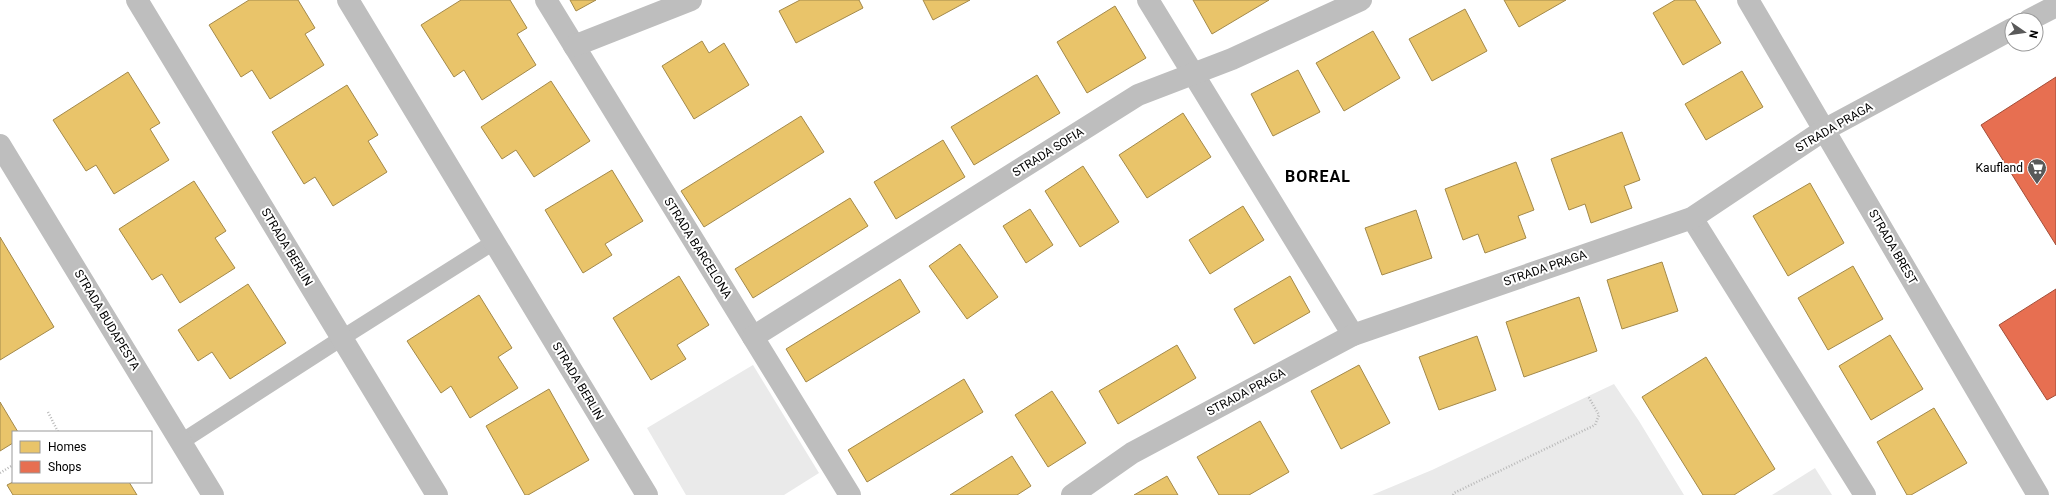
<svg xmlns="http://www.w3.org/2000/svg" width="2056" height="495" viewBox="0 0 2056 495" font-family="Roboto,sans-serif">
<rect width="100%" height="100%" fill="#fff"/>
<g fill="#eaeaea">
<polygon points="753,365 819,473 784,495 686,495 647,428"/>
<polygon points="1614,384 1639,421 1684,495 1372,495 1432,470"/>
<polygon points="1815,468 1832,495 1772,495"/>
</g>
<g fill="#e9c46a" stroke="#a3894a">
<polygon points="249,0 298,0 315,28 305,34 324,65 270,99 252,70 241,77 209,25"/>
<polygon points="461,0 510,0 527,28 517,34 536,65 482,100 464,70 454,77 421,25"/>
<polygon points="570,0 596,0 576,11"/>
<polygon points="800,0 859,0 863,8 796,43 779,11"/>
<polygon points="923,0 970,0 933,20"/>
<polygon points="1193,0 1269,0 1212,34"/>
<polygon points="1504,0 1566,0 1519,27"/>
<polygon points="1675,0 1695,0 1721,43 1683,65 1653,13"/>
<polygon points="1115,6 1146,58 1087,93 1057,42"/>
<polygon points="1465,9 1487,51 1432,81 1409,39"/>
<polygon points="1373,31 1400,78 1344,111 1316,63"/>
<polygon points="702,41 709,53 724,43 749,85 694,119 662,66"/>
<polygon points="1298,70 1320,112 1273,136 1251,94"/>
<polygon points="1742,71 1763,107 1706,140 1685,104"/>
<polygon points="128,72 160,123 150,129 169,160 114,194 96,165 86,171 53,120"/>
<polygon points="1037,75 1060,113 974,165 951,127"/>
<polygon points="551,81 590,141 534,177 516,150 502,159 481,127"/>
<polygon points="347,85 378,135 368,141 387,172 333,206 315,177 304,184 272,132"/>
<polygon points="1183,113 1211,157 1147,198 1119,155"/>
<polygon points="801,116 824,152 704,227 681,191"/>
<polygon points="1622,132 1640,180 1624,186 1632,208 1591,223 1585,204 1569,210 1551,159"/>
<polygon points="943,140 965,177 896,219 874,182"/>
<polygon points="1516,162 1534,210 1518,216 1526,238 1485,253 1478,234 1463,240 1445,189"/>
<polygon points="1083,166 1119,222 1080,247 1045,191"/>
<polygon points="612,170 643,221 605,244 612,255 583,273 545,210"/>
<polygon points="194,181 226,231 215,238 235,268 180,303 162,274 152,280 119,229"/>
<polygon points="1810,183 1844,243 1788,276 1753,216"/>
<polygon points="850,198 868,226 753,298 735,269"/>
<polygon points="1243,206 1264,240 1210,274 1189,240"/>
<polygon points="1030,209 1053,245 1026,263 1003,226"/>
<polygon points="1416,210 1432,258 1382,275 1365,228"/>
<polygon points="0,237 54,327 0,360"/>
<polygon points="960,244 998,297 967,319 929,266"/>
<polygon points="1662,262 1678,311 1622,329 1607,280"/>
<polygon points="1853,266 1883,319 1828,350 1798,298"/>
<polygon points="679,276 709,325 677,345 686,359 651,380 613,318"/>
<polygon points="1290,276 1310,312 1254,344 1234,309"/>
<polygon points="900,279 920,312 806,382 786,349"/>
<polygon points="248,284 286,343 230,379 212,352 198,361 178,330"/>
<polygon points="479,295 512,348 498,357 518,388 470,418 451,386 441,393 407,341"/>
<polygon points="1579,297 1597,351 1524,377 1506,322"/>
<polygon points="1890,335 1923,389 1871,420 1839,366"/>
<polygon points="1477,336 1496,390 1439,410 1419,357"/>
<polygon points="1177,345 1196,378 1118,424 1099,391"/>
<polygon points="1706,357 1775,469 1734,495 1703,495 1642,397"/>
<polygon points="1359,365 1390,423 1341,449 1311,391"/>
<polygon points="964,379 983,412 867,482 848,450"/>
<polygon points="549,389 589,460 528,495 525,495 486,426"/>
<polygon points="1052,391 1086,443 1048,467 1015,415"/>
<polygon points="0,402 18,432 13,432 13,443 0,451"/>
<polygon points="1934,408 1967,463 1911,495 1907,495 1877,442"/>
<polygon points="1260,421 1289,472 1249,495 1219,495 1197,457"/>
<polygon points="1012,456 1031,486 1017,495 950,495"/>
<polygon points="1167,476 1178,495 1134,495"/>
<polygon points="13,482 129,482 137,495 13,495 7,485"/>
</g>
<g fill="#e76f51" stroke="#a24e39">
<polygon points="2056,77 2056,245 1981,125"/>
<polygon points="2056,289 2056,395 2047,400 1999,325"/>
</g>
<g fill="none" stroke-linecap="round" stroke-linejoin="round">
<g stroke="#b8b8b8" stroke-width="2.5" stroke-dasharray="1 2" stroke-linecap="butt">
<polyline points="48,412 58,432"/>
<polyline points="0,473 13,465"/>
<polyline points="1453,495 1454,493 1595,425 1599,415 1588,396"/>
</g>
<polyline stroke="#bebebe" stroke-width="16" points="181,442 342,338 494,242"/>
<g stroke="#bebebe" stroke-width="22">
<polyline points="137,0 437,495"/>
<polyline points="348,0 647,495"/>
<polyline points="546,0 850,495"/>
<polyline points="1148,0 1353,335"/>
<polyline points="1748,0 2038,495"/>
<polyline points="2029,20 2056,6"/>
<polyline points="574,46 691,0"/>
<polyline points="0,145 213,495"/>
<polyline points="1692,218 1865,495"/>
<polyline points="753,337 1138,95 1232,59 1361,0"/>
<polyline points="1072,495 1132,453 1353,335 1692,218 1824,130 2012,29"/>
</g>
</g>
<defs>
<g id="supermarket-pin" transform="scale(1)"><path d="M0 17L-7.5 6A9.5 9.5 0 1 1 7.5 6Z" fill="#595959" stroke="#fff"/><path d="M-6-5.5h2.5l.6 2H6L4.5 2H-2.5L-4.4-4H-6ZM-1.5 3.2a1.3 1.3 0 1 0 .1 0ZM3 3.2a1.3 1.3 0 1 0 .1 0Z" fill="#fff"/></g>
</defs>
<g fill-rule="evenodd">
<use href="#supermarket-pin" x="2037" y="168"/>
</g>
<g text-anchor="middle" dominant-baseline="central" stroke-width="4" stroke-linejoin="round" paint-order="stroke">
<g font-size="12" fill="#000" stroke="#fff">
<text transform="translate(1834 127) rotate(-30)">STRADA PRAGA</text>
<text transform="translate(1048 152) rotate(-32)">STRADA SOFIA</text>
<text transform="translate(287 247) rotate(59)">STRADA BERLIN</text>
<text transform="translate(1893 247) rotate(60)">STRADA BREST</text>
<text transform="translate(698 248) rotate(58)">STRADA BARCELONA</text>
<text transform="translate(1545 268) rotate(-19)">STRADA PRAGA</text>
<text transform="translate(107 320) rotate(59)">STRADA BUDAPESTA</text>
<text transform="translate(578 381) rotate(59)">STRADA BERLIN</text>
<text transform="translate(1246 392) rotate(-28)">STRADA PRAGA</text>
</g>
<g font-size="12" fill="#000" stroke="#fff" text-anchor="end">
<text x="2023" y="168">Kaufland</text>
</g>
<g font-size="16" font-weight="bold" letter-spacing="1" fill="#000" stroke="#fff">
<text x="1318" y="176">BOREAL</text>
</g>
</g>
<rect x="12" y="431" width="140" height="52" fill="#ffffff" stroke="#999999"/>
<rect x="20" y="441" width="20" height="12" fill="#e9c46a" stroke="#999999"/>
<text x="48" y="451" font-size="12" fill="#000000">Homes</text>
<rect x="20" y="461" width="20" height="12" fill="#e76f51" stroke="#999999"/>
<text x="48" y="471" font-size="12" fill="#000000">Shops</text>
<g transform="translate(2024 32) rotate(103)"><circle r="19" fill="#ffffff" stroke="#999999"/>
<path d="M0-3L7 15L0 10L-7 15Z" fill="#595959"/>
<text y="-6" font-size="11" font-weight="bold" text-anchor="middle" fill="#000000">N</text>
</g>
</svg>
